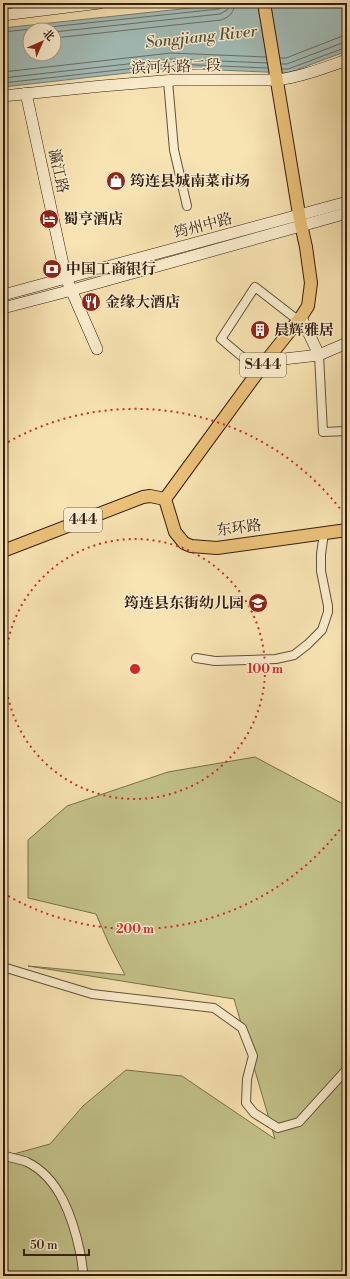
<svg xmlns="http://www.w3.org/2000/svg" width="350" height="1279" viewBox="0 0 350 1279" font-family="'Libre Bodoni','Noto Serif SC',serif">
<rect width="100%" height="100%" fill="#f8e4b2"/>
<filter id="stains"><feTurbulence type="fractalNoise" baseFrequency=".005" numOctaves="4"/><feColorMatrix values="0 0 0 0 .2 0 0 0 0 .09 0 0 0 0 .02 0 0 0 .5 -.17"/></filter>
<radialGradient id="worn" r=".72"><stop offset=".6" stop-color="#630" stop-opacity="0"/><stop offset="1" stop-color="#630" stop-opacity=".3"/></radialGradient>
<polygon fill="#c2c289" stroke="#7a704c" points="255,757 347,806 347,1276 3,1276 3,1157 50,1144 83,1106 126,1070 182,1076 275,1139 234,999 28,966 125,975 109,944 96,914 28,898 28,840 67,806 168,772"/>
<path fill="#a2bcb7" stroke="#767d74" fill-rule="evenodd" d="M 237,3 L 347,3 L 347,51 L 288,73 L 172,68 L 3,87 L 3,28 ZM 30,30 L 54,30 L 54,54 L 30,54 Z"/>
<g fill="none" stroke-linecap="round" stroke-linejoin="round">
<g stroke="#6a6d63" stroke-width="1">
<polyline points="3,32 219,9 223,7 224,3"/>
<polyline points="54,32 220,14 227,10 229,3"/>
<path d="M 54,38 L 221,20 C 230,17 234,12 235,3"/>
<polyline points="280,58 286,58 340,37 347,36"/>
<polyline points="281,64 287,64 342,43 347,42"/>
<polyline points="282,69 288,69 347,47"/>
<polyline points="3,72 171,53 266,57"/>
<polyline points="3,78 172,59 267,63"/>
<polyline points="3,83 172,64 268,68"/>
</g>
<g stroke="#645038" stroke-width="10">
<g id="street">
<polyline points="168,81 174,150 187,206"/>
<polyline points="319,355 323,432 347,431"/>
<polyline points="259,371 221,339 255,287 295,318 301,317"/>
<polyline points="196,658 215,661 276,659 294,655 308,644 322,630 328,612 328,606 321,571 321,554 324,533"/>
<polyline points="3,967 92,994 214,1008 242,1028 253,1056 247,1079 246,1103 254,1113 278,1128 299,1122 347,1069"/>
<path d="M 3,1155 C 10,1158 20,1159 27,1162 C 60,1178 73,1219 80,1252 C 82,1260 82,1268 84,1276"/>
</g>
</g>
<g stroke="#331e0f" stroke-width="12">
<g id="secondary">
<polyline points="3,15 100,3"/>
<polyline points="26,93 66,278 97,349"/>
<path d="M 3,96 L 102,86 L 175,80 L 277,80 C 301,77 324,68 347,60"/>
<polyline points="3,295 347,202"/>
<polyline points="3,308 72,290 347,213"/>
<polyline points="301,317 319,355"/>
<polyline points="266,361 319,355 347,343"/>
</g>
</g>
<g stroke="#331e0f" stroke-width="14">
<g id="primary">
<polyline points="165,499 266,361 301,317 308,306 311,283 306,247 300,220 264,3"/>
<polyline points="165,499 175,532 184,543 191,546 217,548 347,530"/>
<polyline points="3,551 143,497 150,496 165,499"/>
</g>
</g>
<use href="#street" stroke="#faedcd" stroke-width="8"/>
<use href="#secondary" stroke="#faedcd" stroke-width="11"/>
<use href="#primary" stroke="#ecc279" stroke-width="12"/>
</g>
<g fill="none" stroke="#d62828" stroke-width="2" stroke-dasharray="2 4">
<circle cx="135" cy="669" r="130"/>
<path d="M347 820A260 260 0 0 1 3 893M3 445A260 260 0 0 1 347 518"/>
</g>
<defs>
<g id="shop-disc" transform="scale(1)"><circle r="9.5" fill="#8f2418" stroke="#faedcd"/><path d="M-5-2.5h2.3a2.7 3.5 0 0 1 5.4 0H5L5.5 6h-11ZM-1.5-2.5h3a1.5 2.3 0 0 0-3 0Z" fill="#fff"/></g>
<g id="hotel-disc" transform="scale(1)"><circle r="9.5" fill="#8f2418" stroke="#faedcd"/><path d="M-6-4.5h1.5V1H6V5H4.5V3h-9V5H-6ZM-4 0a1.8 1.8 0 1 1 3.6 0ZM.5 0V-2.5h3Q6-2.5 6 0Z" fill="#fff"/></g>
<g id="bank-disc" transform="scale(1)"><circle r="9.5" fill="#8f2418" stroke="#faedcd"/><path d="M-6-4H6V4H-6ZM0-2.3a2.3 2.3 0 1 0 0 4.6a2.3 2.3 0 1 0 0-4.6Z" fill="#fff"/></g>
<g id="restaurant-disc" transform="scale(1)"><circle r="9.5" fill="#8f2418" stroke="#faedcd"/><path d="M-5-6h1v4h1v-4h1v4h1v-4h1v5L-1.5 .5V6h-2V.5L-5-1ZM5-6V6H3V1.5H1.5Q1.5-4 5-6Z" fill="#fff"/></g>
<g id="building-disc" transform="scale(1)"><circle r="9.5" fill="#8f2418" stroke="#faedcd"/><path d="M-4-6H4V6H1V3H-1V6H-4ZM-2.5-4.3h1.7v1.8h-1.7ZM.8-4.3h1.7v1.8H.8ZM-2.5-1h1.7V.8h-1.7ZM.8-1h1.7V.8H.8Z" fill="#fff"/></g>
<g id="school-disc" transform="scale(1)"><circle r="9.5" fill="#8f2418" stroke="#faedcd"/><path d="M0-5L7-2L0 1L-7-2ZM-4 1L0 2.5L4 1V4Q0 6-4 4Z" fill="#fff"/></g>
</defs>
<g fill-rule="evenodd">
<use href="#shop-disc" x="116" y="181"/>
<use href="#hotel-disc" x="49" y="219"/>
<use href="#bank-disc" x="52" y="269"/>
<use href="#restaurant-disc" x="91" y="302"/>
<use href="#building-disc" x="260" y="330"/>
<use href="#school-disc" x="258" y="603"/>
</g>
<g text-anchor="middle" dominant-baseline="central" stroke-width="3" stroke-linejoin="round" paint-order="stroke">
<g fill="#faedcd" stroke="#6f5c48" stroke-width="1">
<rect x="240" y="353" width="46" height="24" rx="3"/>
<rect x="64" y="508" width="38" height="24" rx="3"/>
</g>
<g font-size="14" font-weight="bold" fill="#331e0f">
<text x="263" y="365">S444</text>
<text x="83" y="520">444</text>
</g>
<g font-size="15" fill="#331e0f" stroke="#faedcd">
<text transform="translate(176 67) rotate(-2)">滨河东路二段</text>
<text transform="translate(58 171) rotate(78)">瀛江路</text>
<text transform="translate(203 226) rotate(-15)">筠州中路</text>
<text transform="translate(239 528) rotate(-7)">东环路</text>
</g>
<g font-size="15" font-weight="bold" fill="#331e0f" stroke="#faedcd" text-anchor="start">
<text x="130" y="181">筠连县城南菜市场</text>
<text x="63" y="219">蜀亨酒店</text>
<text x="66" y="269">中国工商银行</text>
<text x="105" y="302">金缘大酒店</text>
<text x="274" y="330">晨辉雅居</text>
<text x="244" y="603" text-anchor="end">筠连县东街幼儿园</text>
</g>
<g font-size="16" font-style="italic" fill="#544d41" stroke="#faedcd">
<text transform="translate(201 37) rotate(-6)">Songjiang River</text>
</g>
</g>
<circle cx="135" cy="669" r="6" fill="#d62828" stroke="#faedcd" stroke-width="2"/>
<g font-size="12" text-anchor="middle" font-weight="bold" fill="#d62828" stroke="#faedcd" stroke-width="3" stroke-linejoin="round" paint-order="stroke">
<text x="265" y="673">100 m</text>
<text x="135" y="933">200 m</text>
</g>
<rect width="350" height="1279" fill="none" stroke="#f8e4b2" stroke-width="16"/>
<rect x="4" y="4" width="342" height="1271" fill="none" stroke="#331e0f" stroke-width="2"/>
<rect x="8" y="8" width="334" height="1263" fill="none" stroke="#331e0f"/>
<g transform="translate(42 42) rotate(45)"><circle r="19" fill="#faedcd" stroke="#aa9a81"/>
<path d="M0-3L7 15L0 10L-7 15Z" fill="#8f2418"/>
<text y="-6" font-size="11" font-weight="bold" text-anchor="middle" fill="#331e0f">北</text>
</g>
<path d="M24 1249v6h65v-6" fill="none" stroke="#331e0f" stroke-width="2"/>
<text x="30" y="1249" font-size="12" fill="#331e0f" stroke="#faedcd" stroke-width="3" paint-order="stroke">50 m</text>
<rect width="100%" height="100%" filter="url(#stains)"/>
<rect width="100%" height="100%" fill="url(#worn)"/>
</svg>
